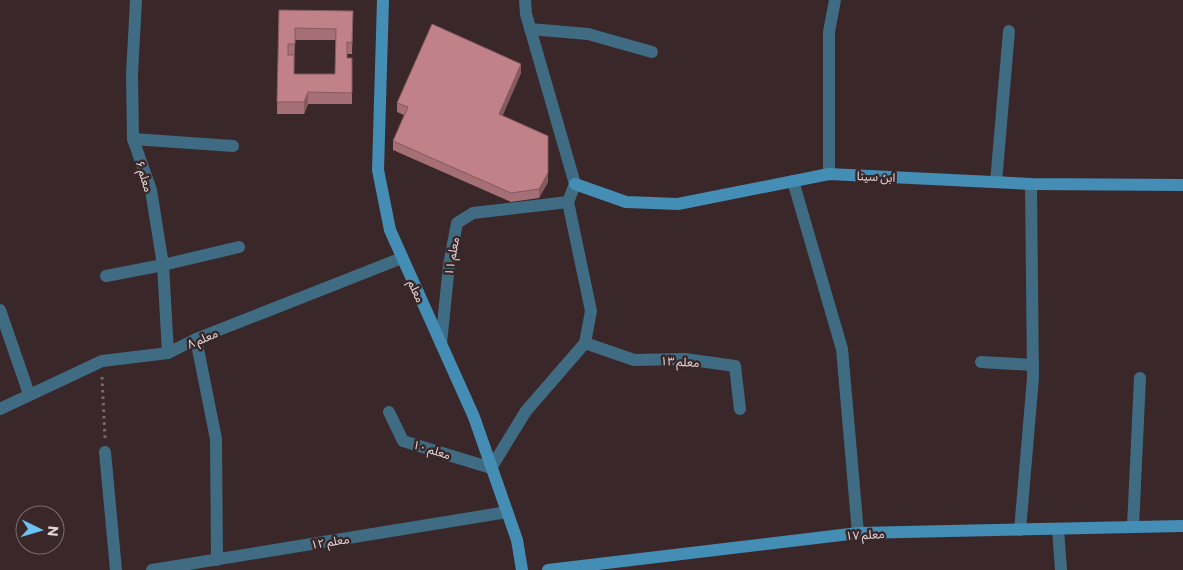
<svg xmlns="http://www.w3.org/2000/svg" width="1183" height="570" viewBox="0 0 1183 570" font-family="Commissioner,'Noto Sans Arabic',sans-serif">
<rect width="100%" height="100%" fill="#3a2729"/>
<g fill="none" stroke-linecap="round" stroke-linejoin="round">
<polyline stroke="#7b6a6c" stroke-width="3" stroke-dasharray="2.5 4" stroke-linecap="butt" points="102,377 105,438"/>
<g stroke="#3f6b83" stroke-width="12">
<polyline points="136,0 132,74 133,139 151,190 163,265 168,353"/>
<polyline points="530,29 588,34 652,52"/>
<polyline points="133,139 233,146"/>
<polyline points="829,174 829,32 835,0"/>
<polyline points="793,181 842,349 858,533"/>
<polyline points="996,182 1009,31"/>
<polyline points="106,276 163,265 239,247"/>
<polyline points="0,310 29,394"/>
<polyline points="196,339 216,439 217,560"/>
<polyline points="585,343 634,360 685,359 735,366 740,409"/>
<polyline points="441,344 449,265 457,223 473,213 568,202"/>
<polyline points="981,362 1033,365"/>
<polyline points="0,409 102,361 168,353 196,339 402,258"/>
<polyline points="389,412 403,441 491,468 526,411 585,343 591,311 568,202 575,184 526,14 525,0"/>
<polyline points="105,452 116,570"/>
<polyline points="1133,527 1140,378"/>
<polyline points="1058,529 1061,570"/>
<polyline points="1020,530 1033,378 1031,184"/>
<polyline points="152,570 507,512"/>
</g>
<g stroke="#448db4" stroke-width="12">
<polyline points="383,0 378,170 390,230 474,417 517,540 522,570"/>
<polyline points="575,184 626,202 678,204 829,174 1031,184 1183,185"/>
<polyline points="548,570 858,533 1183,526"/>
</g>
</g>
<g fill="#a56f75" fill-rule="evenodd">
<path d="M 279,10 L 353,11 L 352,54 L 347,54 L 347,58 L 352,58 L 352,104 L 308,104 L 304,114 L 277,114 ZM 295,40 L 336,40 L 335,74 L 294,74 Z"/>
<polygon points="521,73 502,116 548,182 539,198 511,202 393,150 393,141 404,115 397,112 397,103"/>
</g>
<g fill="#865a5f">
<polygon points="521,64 521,73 499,124 499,114"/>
<polygon points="308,92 308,104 304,114 304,102"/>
<polygon points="548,173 548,182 539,198 539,189"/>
</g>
<g fill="#c08188" stroke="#865a5f" fill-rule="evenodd">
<path d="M 279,10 L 353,11 L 352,43 L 347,42 L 347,58 L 352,58 L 352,93 L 308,92 L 304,102 L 277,102 ZM 295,28 L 336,29 L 335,74 L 294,74 L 294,55 L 288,55 L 288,44 L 295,44 Z"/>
<polygon points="432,24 521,64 499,114 548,136 548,173 539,189 511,193 393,141 408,107 397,103"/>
</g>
<g text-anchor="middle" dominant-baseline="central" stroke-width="5" stroke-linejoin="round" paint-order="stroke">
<g font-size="12" fill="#e3d6d7" stroke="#3a2729">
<text transform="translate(145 176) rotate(73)">معلم ۶</text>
<text transform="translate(876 176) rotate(3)">ابن سینا</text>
<text transform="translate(451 256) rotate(-80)">معلم ۱۱</text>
<text transform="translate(417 291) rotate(66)">معلم</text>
<text transform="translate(202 338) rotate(-23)">معلم ۸</text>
<text transform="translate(680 361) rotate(3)">معلم ۱۳</text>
<text transform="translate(432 449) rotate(17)">معلم ۱۰</text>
<text transform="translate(865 534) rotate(-3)">معلم ۱۷</text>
<text transform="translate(330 541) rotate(-9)">معلم ۱۲</text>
</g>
</g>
<g transform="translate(40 530) rotate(95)"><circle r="24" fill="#3a2729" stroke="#7e6d6f"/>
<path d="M0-4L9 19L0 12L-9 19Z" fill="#6cc3f2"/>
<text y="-8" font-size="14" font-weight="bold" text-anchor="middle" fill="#e3d6d7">N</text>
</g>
</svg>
